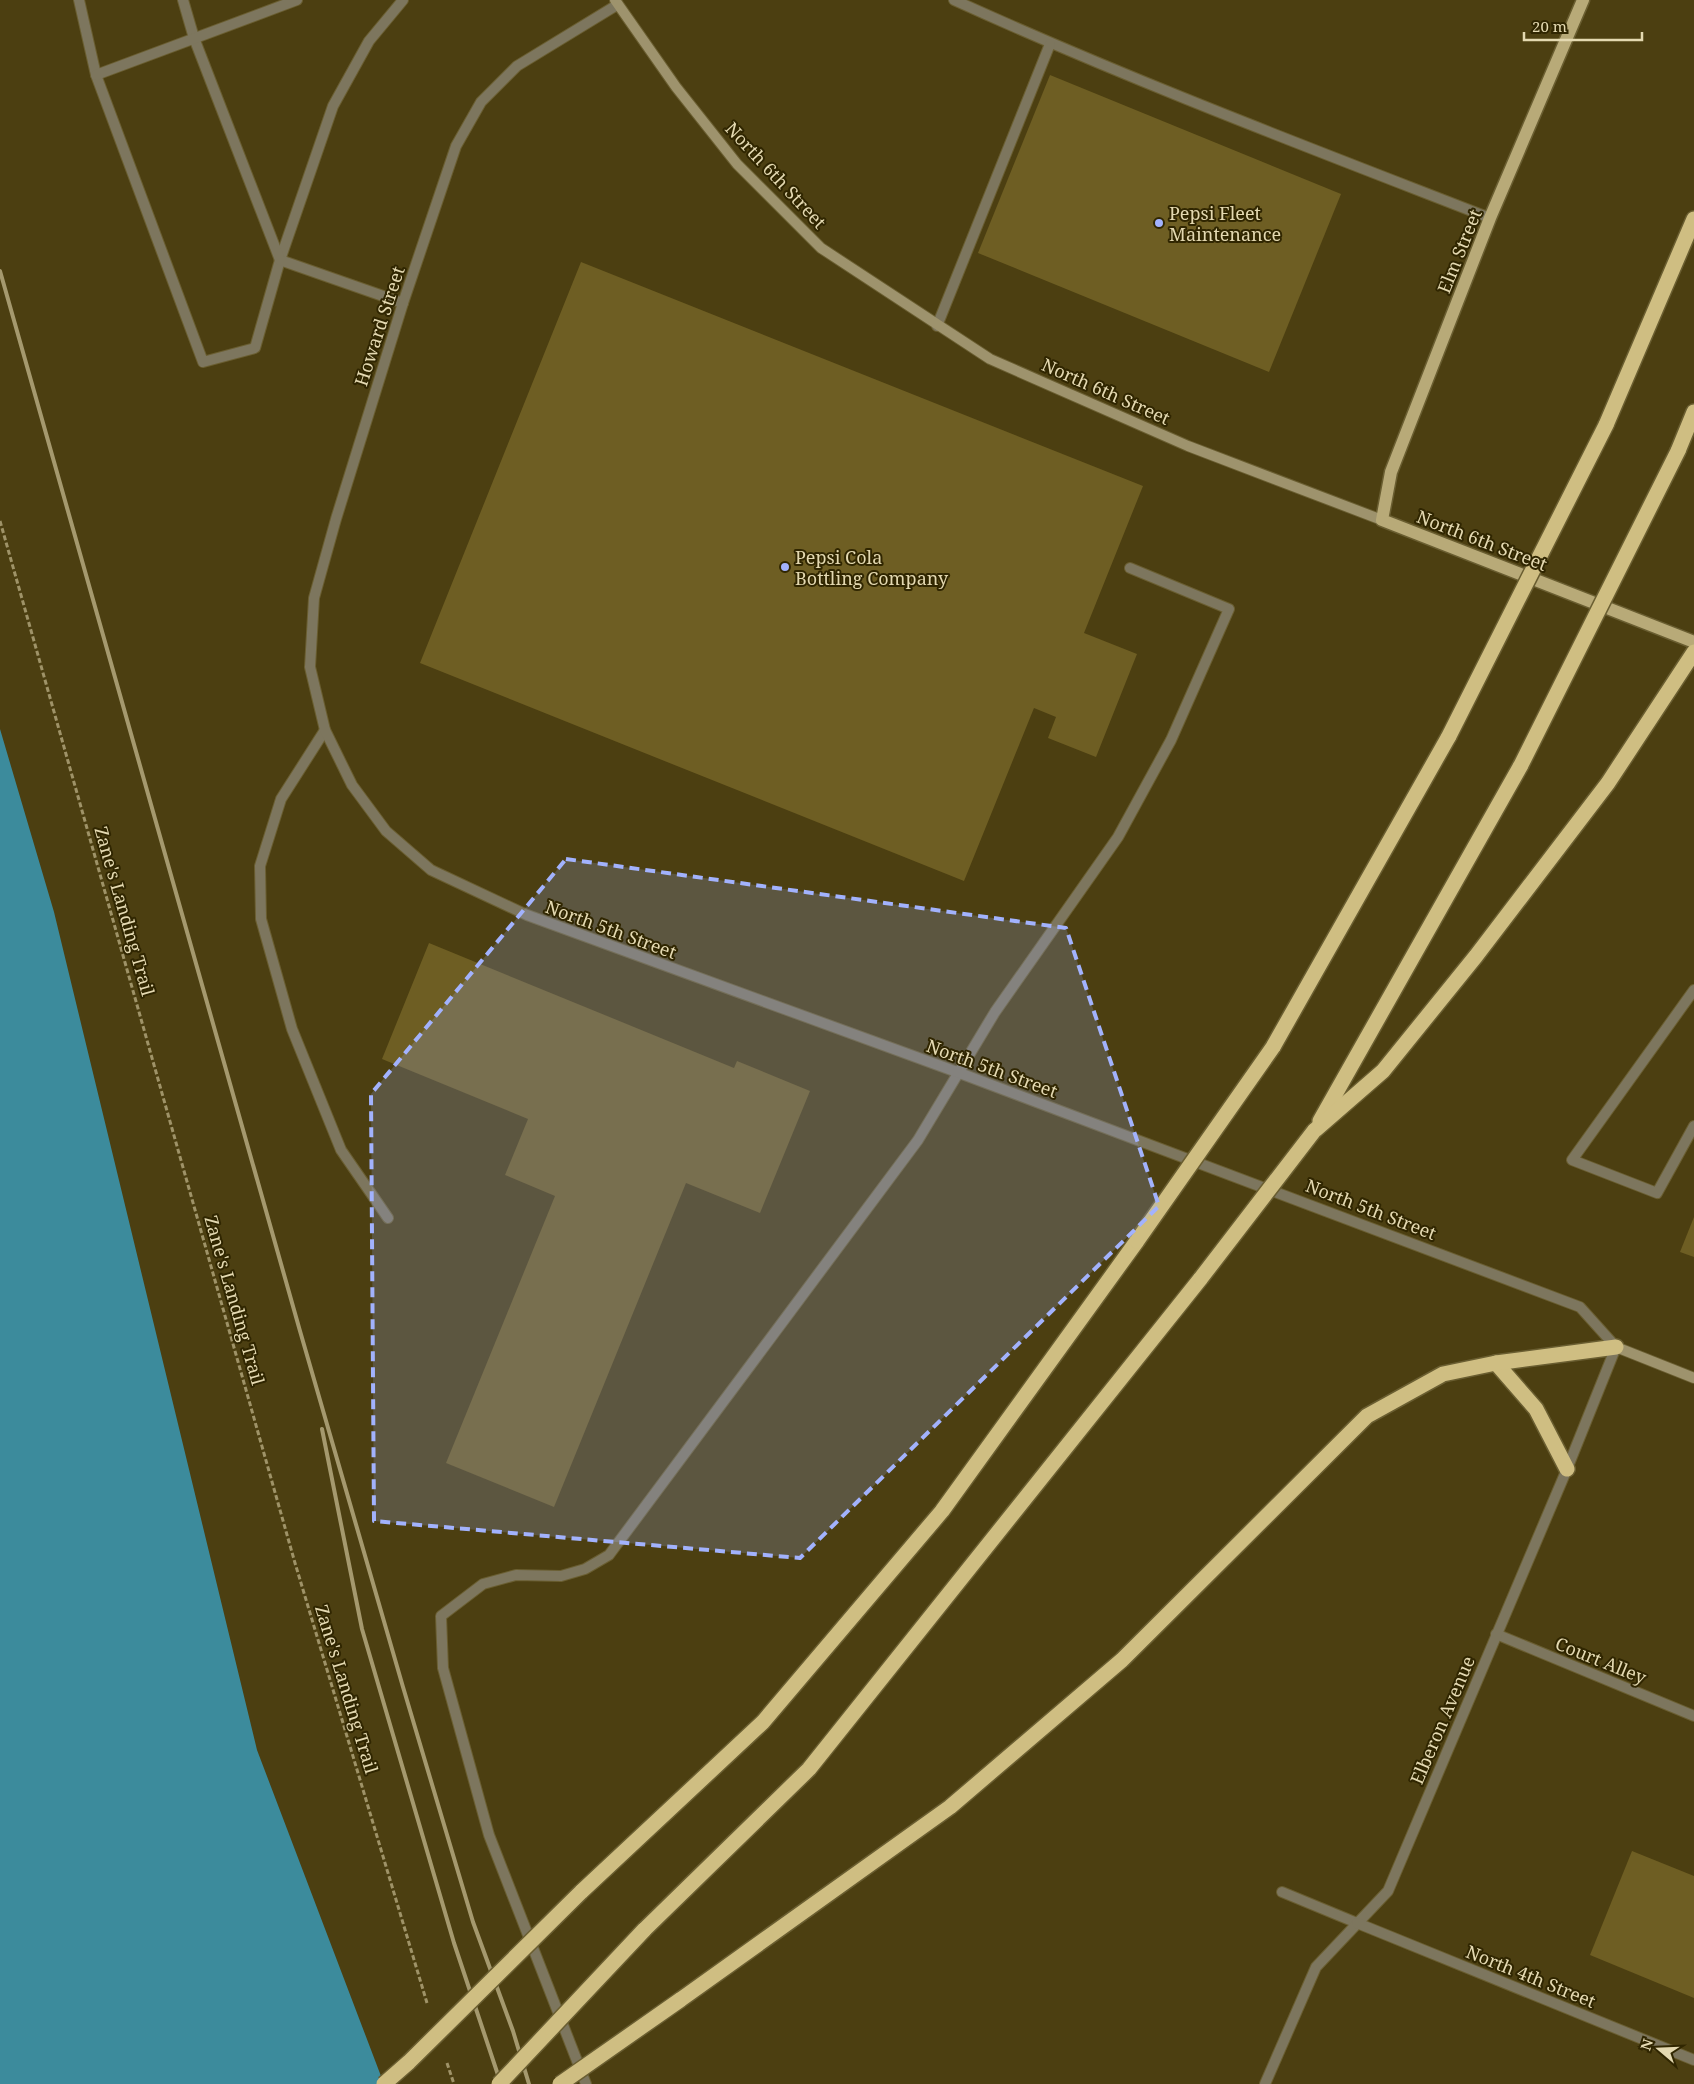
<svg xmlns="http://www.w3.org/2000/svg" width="1694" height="2084" viewBox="0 0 1694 2084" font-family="'Noto Serif',serif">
<rect width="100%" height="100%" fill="#4c3f11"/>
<polygon fill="#3c8b9c" points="0,729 54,912 257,1750 384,2084 0,2084"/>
<g fill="#6e5e23">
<polygon points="1050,75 1341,194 1269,372 978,253"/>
<polygon points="581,262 1143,486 1084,633 1137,654 1096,757 1048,738 1056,717 1034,708 964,881 420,663"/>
<polygon points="429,943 734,1068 737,1061 810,1091 760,1213 686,1183 554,1507 446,1463 555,1196 505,1175 528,1119 382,1059"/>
<polygon points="1694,1217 1694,1257 1680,1252"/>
<polygon points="1632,1851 1694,1876 1694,1998 1590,1955"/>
</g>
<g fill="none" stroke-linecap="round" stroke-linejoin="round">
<g stroke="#6a5e31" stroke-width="12">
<g id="lane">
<polyline points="79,0 96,75 203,362 255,348 280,260 333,106 369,41 403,0"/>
<polyline points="183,0 194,38 280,260 403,303"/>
<path d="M 954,0 C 1130,80 1310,148 1490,218"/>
<polyline points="96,75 297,0"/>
<polyline points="937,326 1050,44"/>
<polyline points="325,730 281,799 260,866 261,919 292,1029 341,1150 388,1218"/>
<polyline points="1694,990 1572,1160 1657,1193 1694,1126"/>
<polyline points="1496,1634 1694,1716"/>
<polyline points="1282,1892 1357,1923"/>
<polyline points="586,2084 489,1835 443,1668 441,1616 483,1584 516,1575 561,1576 585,1569 609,1555 918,1140 995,1012 1118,837 1171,740 1229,609 1130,568"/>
</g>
</g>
<g stroke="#6a5e31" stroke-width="12">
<g id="street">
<polyline points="617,5 517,66 481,102 456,146 403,303 336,519 314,598 310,667 325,730 352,785 386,831 431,870 527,915 957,1072 1580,1307 1616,1347 1567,1469 1388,1891 1316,1967 1265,2084"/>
<polyline points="1357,1923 1694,2060"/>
</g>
</g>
<g stroke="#6a5e31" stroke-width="12">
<g id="secondary">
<polyline points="615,0 676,87 737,164 821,248 990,359 1188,446 1382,520"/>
<polyline points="1616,1347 1694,1378"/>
</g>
</g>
<g stroke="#6a5e31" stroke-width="15">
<polyline id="primary" points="1583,0 1490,218 1391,472 1382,520 1694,642"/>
</g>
<g stroke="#6a5e31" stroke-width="18">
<g id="highway">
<polyline points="1606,425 1694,219"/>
<polyline points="1678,451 1694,412"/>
<polyline points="1273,1047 1449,736"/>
<polyline points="1320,1121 1521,765"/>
<polyline points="1314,1131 1383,1071 1476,956 1608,783 1694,652"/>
<polyline points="1496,1363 1536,1409 1567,1469"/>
<polyline points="581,1892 763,1722 942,1511 1137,1241"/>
<polyline points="644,1930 809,1769 1201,1278"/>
<polyline points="680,2000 950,1807 1122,1660 1367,1416 1443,1374 1496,1363 1616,1347"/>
</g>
</g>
<g stroke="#9f9368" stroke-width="3" stroke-dasharray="5 2.5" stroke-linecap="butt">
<polyline points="0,521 295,1563 427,2003"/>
<polyline points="447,2063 454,2084"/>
</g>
<use href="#lane" stroke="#7d765e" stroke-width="10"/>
<use href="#street" stroke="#7d765e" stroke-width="10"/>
<use href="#secondary" stroke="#9e936d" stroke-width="10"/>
<use href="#primary" stroke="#b8aa78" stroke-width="12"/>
<use href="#highway" stroke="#cfbe82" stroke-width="15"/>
<g stroke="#a5996e" stroke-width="4">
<polyline points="0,271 300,1331 403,1687 473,1922 513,2031 529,2084"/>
<polyline points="322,1429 362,1629 454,1943 501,2084"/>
</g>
<g stroke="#6a5e31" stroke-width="18" stroke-linecap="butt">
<g id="highway-bridge">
<polyline points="1449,736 1606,425"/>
<polyline points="1521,765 1678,451"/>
<polyline points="1137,1241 1273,1047"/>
<polyline points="1201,1278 1314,1131"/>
<polyline points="384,2084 409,2062 581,1892"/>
<polyline points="499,2084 644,1930"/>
<polyline points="560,2084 680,2000"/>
</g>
</g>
<use href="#highway-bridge" stroke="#cfbe82" stroke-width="15"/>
</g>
<path fill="#a2b2fd" fill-opacity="0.2" stroke="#a2b2fd" stroke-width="4" stroke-dasharray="10 6" stroke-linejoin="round" d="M 566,859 L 1066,928 L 1159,1206 L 800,1558 L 374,1521 L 371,1094 Z"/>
<g fill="#a2b2fd" stroke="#302601" stroke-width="2">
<circle cx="1159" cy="223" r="5"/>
<circle cx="785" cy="567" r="5"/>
</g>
<g text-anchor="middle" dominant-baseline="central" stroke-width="4" stroke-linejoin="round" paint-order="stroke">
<g font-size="18" fill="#e4d9b1" stroke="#302601">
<text transform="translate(776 175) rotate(47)">North 6th Street</text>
<text transform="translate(1459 251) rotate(-68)">Elm Street</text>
<text transform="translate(379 326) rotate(-72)">Howard Street</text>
<text transform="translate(1106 391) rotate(24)">North 6th Street</text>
<text transform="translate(1482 540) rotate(21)">North 6th Street</text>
<text transform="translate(125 911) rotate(74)">Zane's Landing Trail</text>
<text transform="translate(611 929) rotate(20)">North 5th Street</text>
<text transform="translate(992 1068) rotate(20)">North 5th Street</text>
<text transform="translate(1371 1209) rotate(21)">North 5th Street</text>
<text transform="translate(235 1300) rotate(74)">Zane's Landing Trail</text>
<text transform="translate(1601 1660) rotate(22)">Court Alley</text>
<text transform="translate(347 1689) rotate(73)">Zane's Landing Trail</text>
<text transform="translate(1442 1720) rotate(-67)">Elberon Avenue</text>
<text transform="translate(1531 1976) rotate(22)">North 4th Street</text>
</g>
<g font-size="18" fill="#e4d9b1" stroke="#302601" text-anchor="start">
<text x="1169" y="213">Pepsi Fleet<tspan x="1169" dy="21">Maintenance</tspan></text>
<text x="795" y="557">Pepsi Cola<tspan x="795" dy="21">Bottling Company</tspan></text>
</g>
</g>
<g transform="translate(1659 2049) rotate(289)" stroke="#302601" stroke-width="4" paint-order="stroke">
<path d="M0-4L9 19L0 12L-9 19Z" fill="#e4d9b1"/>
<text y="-8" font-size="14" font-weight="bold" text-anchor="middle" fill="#e4d9b1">N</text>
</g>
<path d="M1524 32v8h118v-8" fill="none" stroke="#e4d9b1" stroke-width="2.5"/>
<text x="1532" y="32" font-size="15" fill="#e4d9b1" stroke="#302601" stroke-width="4" paint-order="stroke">20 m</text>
</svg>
